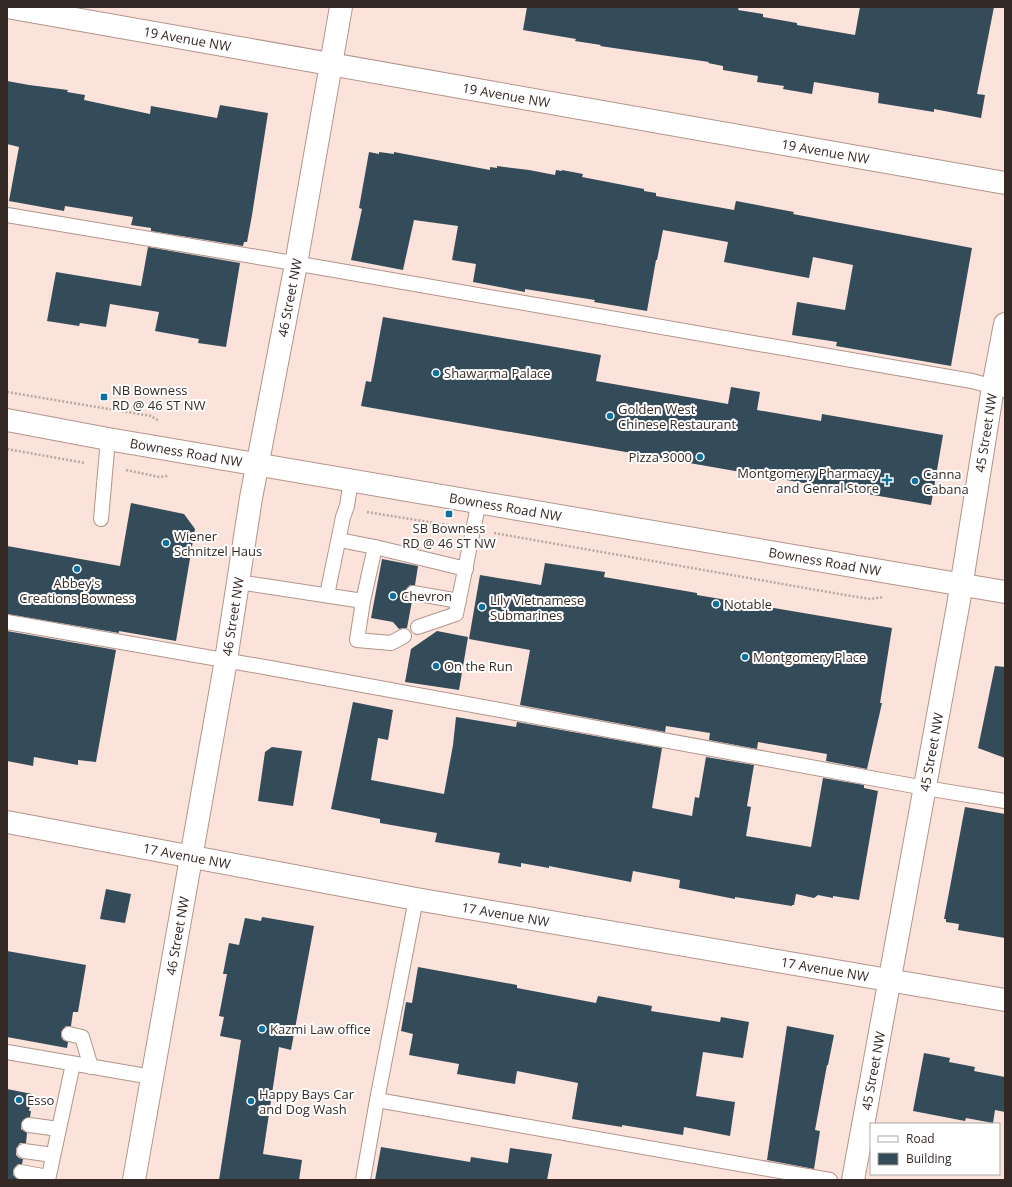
<svg xmlns="http://www.w3.org/2000/svg" width="1012" height="1187" viewBox="0 0 1012 1187" font-family="'Open Sans',sans-serif">
<rect width="100%" height="100%" fill="#fbe2da"/>
<g fill="#344b5a">
<polygon points="527,7 739,7 738,10 763,14 763,17 797,23 797,25 855,35 860,7 994,7 977,94 985,95 981,118 934,109 934,112 878,103 879,93 814,82 812,94 783,89 784,86 757,82 758,76 723,70 723,66 708,63 709,62 600,46 601,45 575,41 576,39 523,30"/>
<polygon points="7,81 29,85 68,90 67,92 85,95 84,100 150,114 151,106 217,118 220,105 268,113 252,215 247,242 244,242 243,246 151,231 151,228 131,225 133,217 65,206 64,211 9,201 19,147 7,144"/>
<polygon points="369,152 379,154 379,152 394,154 394,152 490,170 490,167 497,168 497,166 529,170 555,175 556,170 562,171 562,170 583,174 582,177 644,189 644,191 656,193 656,196 734,210 736,201 794,212 793,214 972,248 951,366 836,346 837,342 792,335 797,302 845,310 853,265 813,257 809,278 724,262 728,242 663,230 657,260 656,260 647,311 594,302 595,300 525,289 525,292 473,282 476,264 452,260 458,226 414,220 403,270 351,260 362,209 359,208"/>
<polygon points="148,247 240,263 226,347 198,343 199,339 155,331 159,312 110,304 106,327 80,323 79,326 47,321 56,272 141,286"/>
<polygon points="383,317 601,355 596,381 728,404 731,387 760,392 757,410 821,421 822,414 943,435 931,505 361,406 366,381 371,382"/>
<polygon points="131,503 184,514 195,529 176,641 119,631 119,633 7,614 7,546 120,566"/>
<polygon points="382,559 418,566 415,585 410,585 405,591 405,596 408,600 412,601 407,628 404,628 399,629 393,622 371,618"/>
<polygon points="545,563 605,572 604,577 697,593 697,595 892,628 880,703 882,703 867,769 826,761 827,754 758,742 757,749 709,740 710,733 666,726 665,732 520,705 530,650 469,639 480,575 541,585"/>
<polygon points="7,631 116,650 96,762 78,760 78,765 34,757 33,766 7,761"/>
<polygon points="437,631 468,637 459,690 405,682 411,649"/>
<polygon points="995,666 1005,667 1005,758 978,748"/>
<polygon points="353,702 393,710 388,740 378,738 371,780 444,794 453,745 456,717 516,727 517,722 662,748 652,808 692,816 695,797 699,798 706,757 754,765 747,806 751,807 746,836 811,847 823,778 864,785 864,788 878,791 859,900 833,896 833,898 818,895 814,898 796,894 794,905 792,905 792,906 735,897 735,899 679,888 680,880 633,871 631,882 549,866 549,868 521,863 521,867 498,863 500,853 435,842 437,833 380,823 380,819 331,809"/>
<polygon points="272,747 302,751 293,806 258,801 265,752"/>
<polygon points="965,807 1005,814 1005,938 958,930 959,924 946,922 946,919 944,919"/>
<polygon points="106,889 131,894 125,923 100,919"/>
<polygon points="262,917 314,926 291,1050 279,1047 263,1154 302,1160 299,1180 219,1180 241,1040 220,1036 224,1017 219,1016 227,974 223,974 229,943 239,945 245,918 261,921"/>
<polygon points="7,951 86,965 78,1012 73,1012 71,1026 66,1026 61,1032 61,1036 63,1040 68,1042 67,1048 7,1037"/>
<polygon points="418,967 517,985 517,988 596,1003 598,996 652,1006 651,1011 720,1022 721,1017 749,1022 743,1058 703,1052 696,1096 735,1102 730,1136 684,1127 683,1135 622,1125 622,1127 572,1119 578,1083 517,1071 515,1084 457,1074 459,1064 409,1055 413,1034 401,1031 406,1002 412,1003"/>
<polygon points="787,1026 834,1035 828,1065 827,1065 815,1130 820,1131 814,1169 767,1160"/>
<polygon points="924,1053 950,1058 949,1062 975,1067 974,1071 1005,1077 1005,1112 995,1110 993,1123 966,1118 965,1121 913,1111"/>
<polygon points="7,1089 32,1094 29,1111 31,1111 30,1117 23,1120 21,1124 21,1129 27,1133 26,1143 20,1143 16,1149 16,1155 19,1158 23,1159 22,1164 18,1164 13,1170 13,1175 19,1180 7,1180"/>
<polygon points="381,1147 470,1162 471,1157 508,1163 510,1148 552,1154 547,1180 375,1180"/>
</g>
<g fill="none" stroke-linecap="round" stroke-linejoin="round">
<g stroke="#b2958b" stroke-width="16">
<g id="lane">
<polyline points="7,215 323,268 972,381 1005,390"/>
<polyline points="101,519 108,439"/>
<polyline points="339,540 375,547"/>
<polyline points="238,582 363,601 357,640 391,643 404,636"/>
<polyline points="413,593 459,601"/>
<polyline points="327,595 343,517 347,506 351,480"/>
<polyline points="363,601 375,547 466,569"/>
<polyline points="7,622 270,668 925,788 1005,801"/>
<polyline points="418,627 456,614 479,501"/>
<polyline points="69,1034 82,1037 91,1067"/>
<polyline points="7,1052 152,1077"/>
<polyline points="377,1100 830,1180"/>
<polyline points="29,1125 59,1129"/>
<polyline points="24,1151 53,1155"/>
<polyline points="21,1172 48,1177"/>
<polyline points="48,1180 73,1064"/>
<polyline points="363,1180 377,1100 416,899"/>
</g>
</g>
<g stroke="#b2958b" stroke-width="24">
<g id="street">
<path id="s1" d="M 7,7 L 1005,183"/>
<path id="s2" d="M 7,822 L 416,899 L 1005,1000"/>
<path id="s3" d="M 134,1180 L 226,660 L 251,498 L 296,264 L 341,7"/>
<path id="s4" d="M 853,1180 L 958,606 L 993,387 L 1005,324"/>
</g>
</g>
<g stroke="#b2958b" stroke-width="24">
<g id="secondary">
<path id="s5" d="M 7,420 L 108,439 L 1005,592"/>
</g>
</g>
<g stroke="#bba6a0" stroke-width="2.5" stroke-dasharray="2 2" stroke-linecap="butt">
<polyline points="7,392 151,416 159,421"/>
<polyline points="7,449 85,463"/>
<polyline points="126,470 159,477 168,476"/>
<polyline points="367,512 453,526"/>
<polyline points="494,533 845,595 870,599 883,597"/>
</g>
<use href="#lane" stroke="#fff" stroke-width="14"/>
<use href="#street" stroke="#fff" stroke-width="22"/>
<use href="#secondary" stroke="#fff" stroke-width="22"/>
</g>
<g fill="#0f6f9d" stroke="#fff" stroke-width="1.5">
<circle cx="436" cy="373" r="4"/>
<rect x="100" y="393" width="8" height="8" rx="2"/>
<circle cx="610" cy="416" r="4"/>
<circle cx="700" cy="457" r="4"/>
<path d="M885 474h4v4h4v4h-4v4h-4v-4h-4v-4h4z"/>
<circle cx="915" cy="481" r="4"/>
<rect x="445" y="510" width="8" height="8" rx="2"/>
<circle cx="166" cy="543" r="4"/>
<circle cx="77" cy="569" r="4"/>
<circle cx="393" cy="596" r="4"/>
<circle cx="716" cy="604" r="4"/>
<circle cx="482" cy="607" r="4"/>
<circle cx="745" cy="657" r="4"/>
<circle cx="436" cy="666" r="4"/>
<circle cx="262" cy="1029" r="4"/>
<circle cx="19" cy="1100" r="4"/>
<circle cx="251" cy="1101" r="4"/>
</g>
<g text-anchor="middle" dominant-baseline="central" stroke-width="4" stroke-linejoin="round" paint-order="stroke">
<g font-size="13" fill="#352925" stroke="#fff">
<text stroke="none"><textPath href="#s1" startOffset="183">19 Avenue NW</textPath></text>
<text stroke="none"><textPath href="#s1" startOffset="507">19 Avenue NW</textPath></text>
<text stroke="none"><textPath href="#s1" startOffset="831">19 Avenue NW</textPath></text>
<text stroke="none"><textPath href="#s3" startOffset="896">46 Street NW</textPath></text>
<text stroke="none"><textPath href="#s4" startOffset="759">45 Street NW</textPath></text>
<text stroke="none"><textPath href="#s5" startOffset="182">Bowness Road NW</textPath></text>
<text stroke="none"><textPath href="#s5" startOffset="506">Bowness Road NW</textPath></text>
<text stroke="none"><textPath href="#s5" startOffset="830">Bowness Road NW</textPath></text>
<text stroke="none"><textPath href="#s3" startOffset="572">46 Street NW</textPath></text>
<text stroke="none"><textPath href="#s4" startOffset="435">45 Street NW</textPath></text>
<text stroke="none"><textPath href="#s2" startOffset="183">17 Avenue NW</textPath></text>
<text stroke="none"><textPath href="#s2" startOffset="507">17 Avenue NW</textPath></text>
<text stroke="none"><textPath href="#s3" startOffset="248">46 Street NW</textPath></text>
<text stroke="none"><textPath href="#s2" startOffset="831">17 Avenue NW</textPath></text>
<text stroke="none"><textPath href="#s4" startOffset="111">45 Street NW</textPath></text>
</g>
<g font-size="13" fill="#352925" stroke="#fff" text-anchor="start">
<text x="444" y="373">Shawarma Palace</text>
<text x="112" y="390">NB Bowness<tspan x="112" dy="15">RD @ 46 ST NW</tspan></text>
<text x="618" y="409">Golden West<tspan x="618" dy="15">Chinese Restaurant</tspan></text>
<text x="692" y="457" text-anchor="end">Pizza 3000</text>
<text x="879" y="473" text-anchor="end">Montgomery Pharmacy<tspan x="879" dy="15">and Genral Store</tspan></text>
<text x="923" y="474">Canna<tspan x="923" dy="15">Cabana</tspan></text>
<text x="449" y="528" text-anchor="middle">SB Bowness<tspan x="449" dy="15">RD @ 46 ST NW</tspan></text>
<text x="174" y="536">Wiener<tspan x="174" dy="15">Schnitzel Haus</tspan></text>
<text x="77" y="583" text-anchor="middle">Abbey's<tspan x="77" dy="15">Creations Bowness</tspan></text>
<text x="401" y="596">Chevron</text>
<text x="490" y="600">Lily Vietnamese<tspan x="490" dy="15">Submarines</tspan></text>
<text x="724" y="604">Notable</text>
<text x="753" y="657">Montgomery Place</text>
<text x="444" y="666">On the Run</text>
<text x="270" y="1029">Kazmi Law office</text>
<text x="259" y="1094">Happy Bays Car<tspan x="259" dy="15">and Dog Wash</tspan></text>
<text x="27" y="1100">Esso</text>
</g>
</g>
<rect width="1012" height="1187" fill="none" stroke="#352925" stroke-width="16"/>
<rect x="870" y="1123" width="130" height="52" fill="#ffffff" stroke="#aea9a8"/>
<rect x="878" y="1136" width="20" height="6" fill="#ffffff" stroke="#aea9a8"/>
<text x="906" y="1143" font-size="12" fill="#352925">Road</text>
<rect x="878" y="1153" width="20" height="12" fill="#344b5a" stroke="#aea9a8"/>
<text x="906" y="1163" font-size="12" fill="#352925">Building</text>
</svg>
